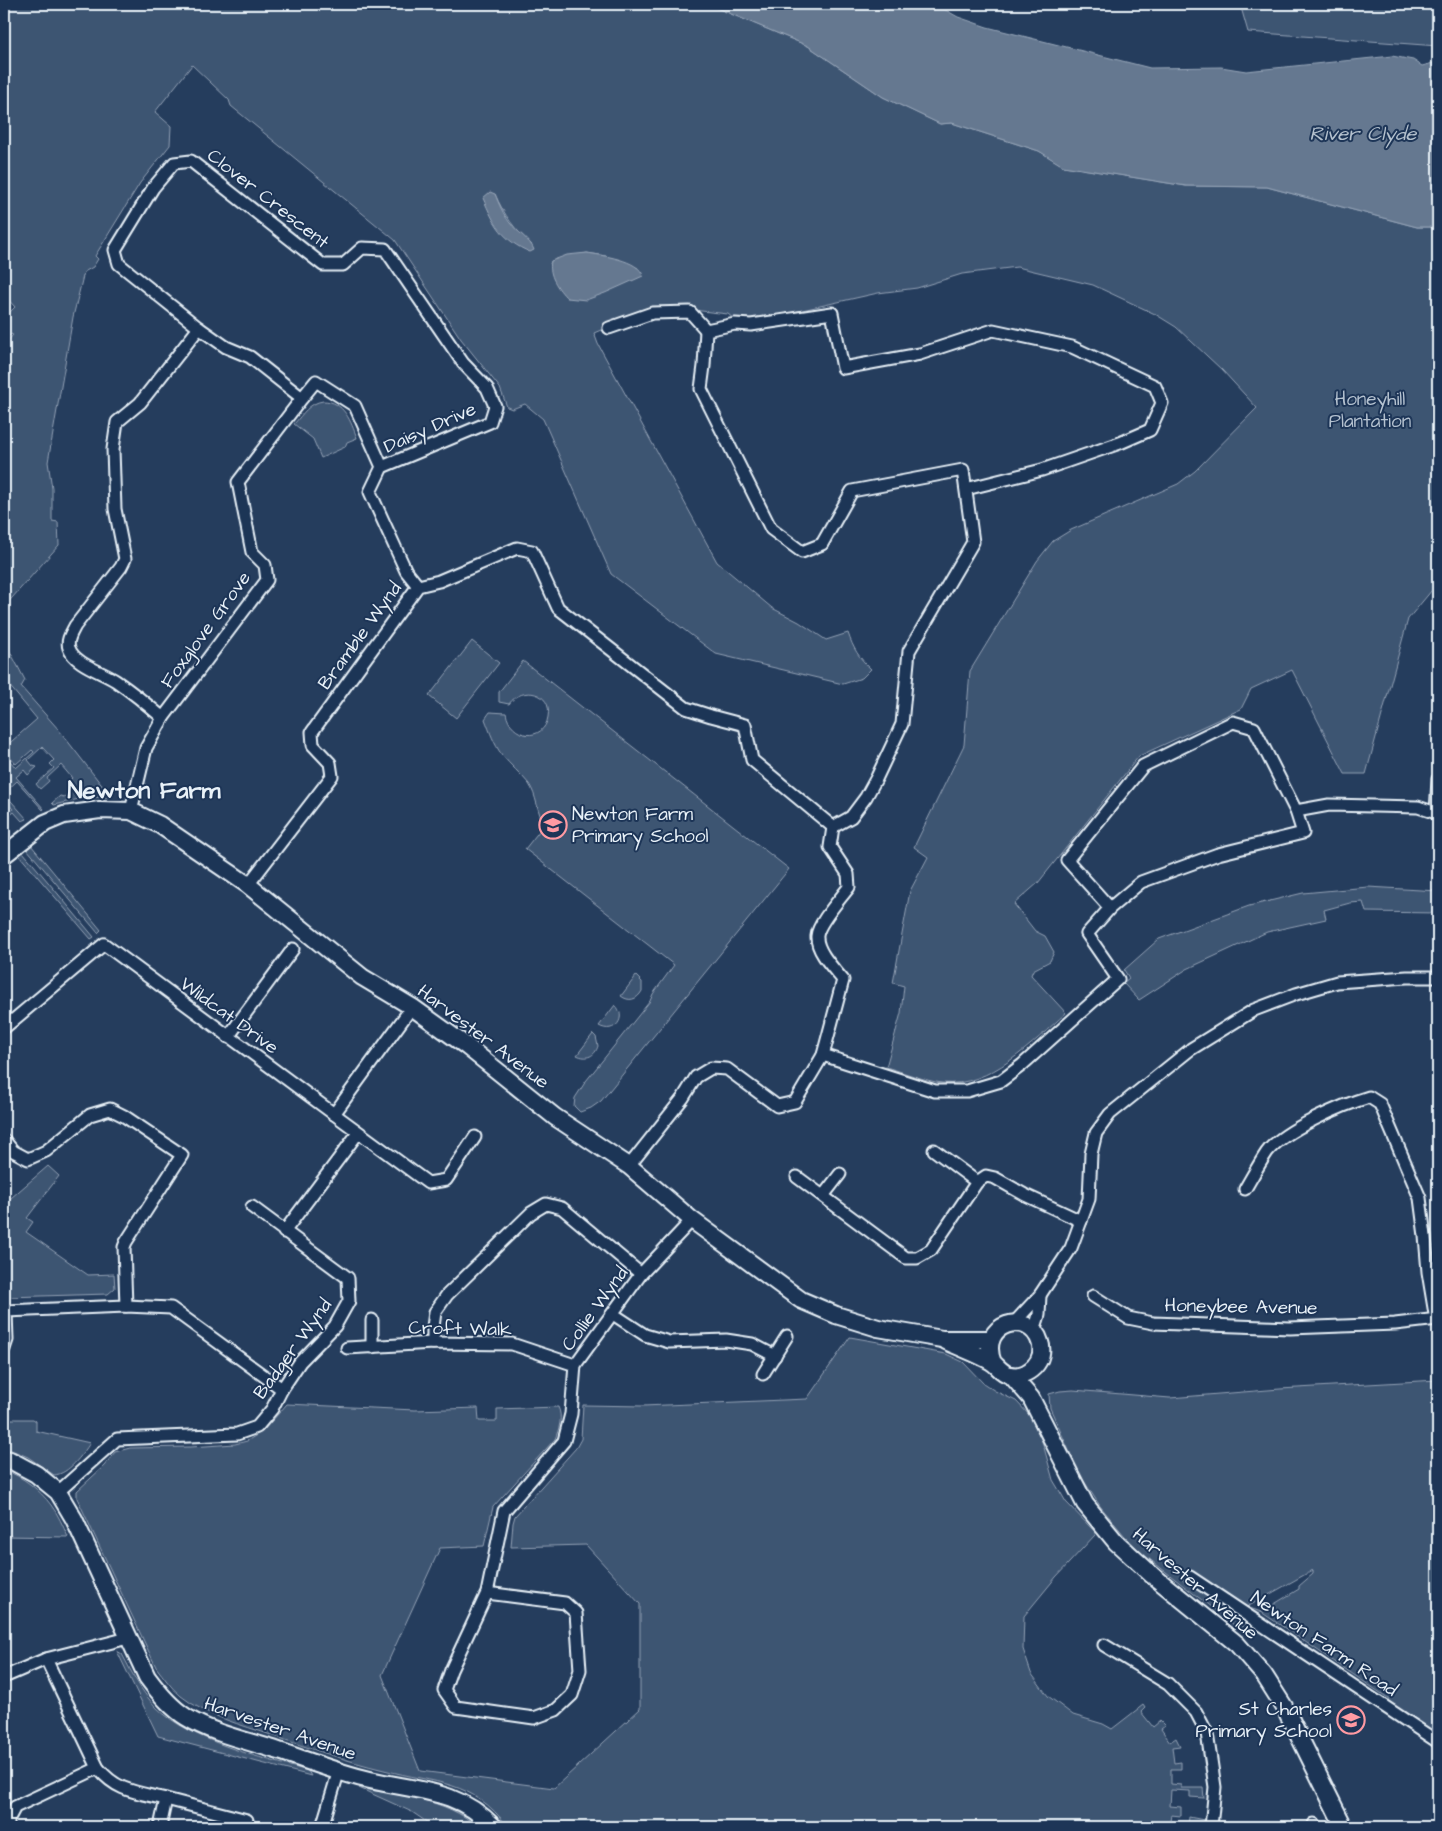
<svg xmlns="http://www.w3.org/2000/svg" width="1442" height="1831" viewBox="0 0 1442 1831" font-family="'Architects Daughter',sans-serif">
<rect width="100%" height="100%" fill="#253d5d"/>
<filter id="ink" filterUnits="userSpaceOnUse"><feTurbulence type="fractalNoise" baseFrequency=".02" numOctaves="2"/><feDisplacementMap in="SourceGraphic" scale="10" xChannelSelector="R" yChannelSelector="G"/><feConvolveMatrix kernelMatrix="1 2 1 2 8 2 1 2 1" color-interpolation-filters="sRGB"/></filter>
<g filter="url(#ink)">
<g fill="#3e5472" stroke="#93a2b5" fill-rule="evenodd">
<path d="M 4,4 L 707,4 L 808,46 L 883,97 L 940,124 L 952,123 L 1039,151 L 1064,166 L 1186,186 L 1267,187 L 1417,227 L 1430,227 L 1438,231 L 1438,590 L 1432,590 L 1408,619 L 1366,774 L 1345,774 L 1292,670 L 1251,689 L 1241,709 L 1139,756 L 1038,883 L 1014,904 L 1035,931 L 1045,936 L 1054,952 L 1050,961 L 1033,970 L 1031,975 L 1066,1013 C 1033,1042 990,1088 942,1083 C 926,1081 903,1072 886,1067 L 901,1013 L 904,986 L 893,983 L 910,891 L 928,857 L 914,847 L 964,745 L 970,671 L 1037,561 L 1053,541 L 1071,530 L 1178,484 L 1195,471 L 1257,408 L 1222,370 L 1176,327 L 1155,314 L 1093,285 L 1017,267 L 962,274 L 917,288 L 878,293 L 753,321 L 734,319 L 728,314 L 684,309 L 638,314 L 594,333 L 598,344 L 717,562 L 772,608 L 799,622 L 826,640 L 848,633 C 853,648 859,658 871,669 L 862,678 L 843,684 L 716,654 L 611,574 L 543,419 L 525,404 L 512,409 L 507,407 L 500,388 L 461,339 L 395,240 L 231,106 L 229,100 L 192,65 L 155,112 L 171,126 L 170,145 L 140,183 L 95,256 L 98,259 L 93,267 L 84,272 L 73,317 L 48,462 L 52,488 L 52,521 L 58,522 L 59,545 L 4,607 L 4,610 L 4,345 L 13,335 L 11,334 L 4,341 L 4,318 L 15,307 L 4,295 L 4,290 L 6,288 L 4,286 ZM 495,194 C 504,215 515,230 532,245 L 489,212 ZM 587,253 L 606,256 L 638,268 L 550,264 L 551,261 Z"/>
<polygon points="1240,4 1438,4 1438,46 1248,32"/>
<path d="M 323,401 C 344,401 351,422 357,438 L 347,442 L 345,447 L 321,458 L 313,439 L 294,424 C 303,414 309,403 323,401 Z"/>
<polygon points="4,640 25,680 21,687 59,730 111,797 83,798 54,805 52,803 60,796 64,797 74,788 69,781 72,778 61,765 47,778 49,781 40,789 36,784 54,768 50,764 54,760 42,747 28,760 33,766 37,767 28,775 24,770 16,777 44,809 43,810 17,781 4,793 27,819 22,821 14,812 4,820 4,817 13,809 4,799 4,754 16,768 34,752 32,750 16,764 4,751 4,748 37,719 8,684 4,687"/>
<polygon points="472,641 499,663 456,718 429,696"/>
<path d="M 523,661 L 789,869 L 601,1101 L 591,1108 L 580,1112 L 574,1106 L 575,1098 L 586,1081 L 650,1001 L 653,994 L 674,965 L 525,849 L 544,825 C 537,812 537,796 529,784 C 521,774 510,765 502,755 C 494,744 490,732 485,719 L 490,712 L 506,713 C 510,739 544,743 548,717 C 553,692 522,685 509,704 L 499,702 L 499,692 Z"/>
<polygon points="31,845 101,930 98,933 27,849"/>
<polygon points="23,852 94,937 91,939 19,855"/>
<polygon points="1368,887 1438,891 1438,913 1366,912 1363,902 1350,903 1324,910 1326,919 1267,932 1187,969 1139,1000 1123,983 1129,978 1124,970 1159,939 1249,906 1303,893"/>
<path d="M 636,976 L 642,982 L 642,991 C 637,1000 629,1002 621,996 Z"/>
<path d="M 615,1005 C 628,1017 615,1035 599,1026 Z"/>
<path d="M 593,1034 L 596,1037 L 598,1046 C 595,1056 587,1060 577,1055 Z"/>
<polygon points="48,1166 59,1176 27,1218 33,1222 26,1232 88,1275 114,1274 115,1288 108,1294 7,1297 6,1247 4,1247 4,1204"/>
<path d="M 850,1337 L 946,1354 L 963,1362 L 983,1383 L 995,1391 L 1016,1401 L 1032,1418 L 1043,1444 L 1053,1480 L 1062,1495 L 1066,1502 L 1095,1532 L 1095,1535 L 1056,1577 L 1024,1616 L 1023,1649 L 1031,1673 L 1048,1696 L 1073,1715 L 1103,1724 L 1112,1729 L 1143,1705 L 1145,1708 L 1141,1712 L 1153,1727 L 1160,1721 L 1165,1726 L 1161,1729 L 1170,1742 L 1176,1738 L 1180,1746 L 1172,1747 L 1174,1763 L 1181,1762 L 1181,1769 L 1171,1769 L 1171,1784 L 1181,1785 L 1181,1788 L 1203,1788 L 1204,1798 L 1190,1797 L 1190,1791 L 1171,1790 L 1170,1806 L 1181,1807 L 1181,1816 L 1171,1815 L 1169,1827 L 508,1827 C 472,1779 436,1784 384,1770 C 346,1761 309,1748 271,1735 C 242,1725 206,1716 181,1696 C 171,1688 164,1677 156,1667 L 77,1498 L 77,1491 L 104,1466 L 115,1452 L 130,1448 L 191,1447 L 235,1444 L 247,1441 L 263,1431 L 287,1404 L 415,1410 L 478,1408 L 479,1421 L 497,1421 L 497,1409 L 558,1407 C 563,1417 559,1429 555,1439 L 493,1507 L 484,1546 L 440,1548 L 382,1675 L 420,1771 L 554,1788 L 640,1709 L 640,1604 L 586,1545 L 511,1547 L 513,1523 L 515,1516 L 576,1448 L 581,1439 L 583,1405 L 643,1406 L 807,1399 Z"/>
<path d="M 1438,1380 L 1438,1736 L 1389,1702 L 1388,1698 L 1261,1612 L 1239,1629 L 1143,1554 L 1124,1535 L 1100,1506 L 1084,1481 L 1071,1455 L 1050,1408 L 1049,1394 L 1060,1391 L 1073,1390 L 1170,1398 L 1280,1389 ZM 1313,1570 L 1313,1574 L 1299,1586 L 1299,1589 L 1261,1612 L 1247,1607 Z"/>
<path d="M 4,1419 L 33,1419 L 36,1421 L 36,1431 L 90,1443 C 82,1455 69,1474 54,1475 L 28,1457 L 4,1447 Z"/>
<path d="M 4,1470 C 22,1476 40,1490 51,1505 C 58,1514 63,1526 68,1537 L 4,1536 Z"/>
<path d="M 117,1651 L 122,1654 C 132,1673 141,1692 157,1708 C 191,1741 262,1758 308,1771 L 311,1776 L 158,1736 Z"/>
<path d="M 359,1788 C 400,1796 445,1798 478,1827 L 434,1827 L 412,1812 Z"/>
<polygon points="1189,1817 1204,1820 1203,1827 1188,1826"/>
</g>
<g fill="#657890" stroke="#99a8ba">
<polygon points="707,4 935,4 958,17 987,27 1150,68 1221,67 1246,71 1392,56 1413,60 1422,66 1437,62 1438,231 1430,227 1417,227 1267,187 1186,186 1063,166 1039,151 952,123 940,124 883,97 808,46"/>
<path d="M 490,192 L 495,194 C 499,204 503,214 510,223 C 516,231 531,240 534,250 L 530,252 C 503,241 494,224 483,198 Z"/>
<path d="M 587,253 C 600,255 640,260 643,276 L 605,293 L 586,300 L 567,298 C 558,289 548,275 551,261 L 567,255 Z"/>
</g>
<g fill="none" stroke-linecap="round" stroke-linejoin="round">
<g stroke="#e8f1f8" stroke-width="15">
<g id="street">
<polyline points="609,328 652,313 690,312 706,330"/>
<polyline points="382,467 355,406 316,381 302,398 250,357 226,347 199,328 119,264 115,250 153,188 174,163 191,161 323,265 343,265 362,248 385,249 463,363 487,388 495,406 490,422 382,467 370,492 406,571 418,586"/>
<path d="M 163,718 C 148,705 132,692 116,681 C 103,672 74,664 69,648 C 66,640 72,632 75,626 L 121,567 L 125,559 L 115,509 L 113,449 L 117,422 L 140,403 L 199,328"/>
<polyline points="131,811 146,748 163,718 267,580 265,565 252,552 238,482 302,398"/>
<polyline points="1436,813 1438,779"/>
<polyline points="248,885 332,776 330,763 313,745 312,732 418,586 439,581 517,548 532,551 558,608 686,708 711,716 745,725 752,760 833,827"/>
<polyline points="1110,908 1067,860 1143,766 1233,722 1254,728 1296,811"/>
<polyline points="4,1028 104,944 334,1114 412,1007"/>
<polyline points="228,1037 293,949"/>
<polyline points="823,1055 935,1091 967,1091 1001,1081 1022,1065 1118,979 1087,934 1110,908 1141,882 1218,854 1303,833 1296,811 1329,805 1418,807 1436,813 1438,816"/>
<polyline points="334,1114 428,1183 446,1180 475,1137"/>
<polyline points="4,1140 13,1151 28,1159 46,1151 90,1115 110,1109 124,1116 182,1155 126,1242 124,1247 126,1306"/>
<polyline points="934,1150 977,1182"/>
<path d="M 629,1166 L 683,1098 L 696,1077 L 711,1068 L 727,1069 L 777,1106 L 795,1102 L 823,1055 L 843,980 C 834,969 816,951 817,936 C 818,923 841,898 849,887 L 848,874 L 830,847 L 833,827 L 851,817 L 866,797 L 877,777 L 902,724 L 909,651 L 973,542 L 963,470 L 852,491 L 822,544 L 802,552 L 771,529 L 701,389 L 704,366 L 706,330 L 735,324 L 751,325 L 832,313 L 843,368 L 920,354 L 993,330 L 1072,347 L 1155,386 L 1162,403 L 1150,430 L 1120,443 L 1042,470 L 966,489"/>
<polyline points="797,1177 906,1258 917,1258 931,1250 977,1182 986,1176 995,1178 1025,1195 1081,1221"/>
<path d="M 1245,1189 C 1252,1177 1259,1164 1267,1152 C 1284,1130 1342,1105 1369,1097 L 1380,1104 L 1420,1198 L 1425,1236 L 1428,1272 L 1436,1320"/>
<polyline points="823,1196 840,1174"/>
<polyline points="284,1232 358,1133"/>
<polyline points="1093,1296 1128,1318 1153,1323 1290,1328 1395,1324 1438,1319"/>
<polyline points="613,1314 645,1335 669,1342 726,1340 752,1344 775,1356"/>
<polyline points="372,1320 372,1347"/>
<polyline points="1014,1323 1040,1295 1071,1248 1089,1199 1091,1154 1096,1133 1110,1114 1191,1049 1254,1010 1296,994 1337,982 1407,977 1438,977"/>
<polyline points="1034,1331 1039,1315 1040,1295"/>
<polyline points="433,1343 433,1327 435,1312 447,1295 531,1213 546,1204 562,1208 641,1274"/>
<polyline points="347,1348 433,1343 512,1344 575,1365"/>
<polyline points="4,1349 7,1340 6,1311 126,1306 171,1308 282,1389"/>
<polyline points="763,1374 787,1336"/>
<polyline points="58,1492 117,1439 237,1434 257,1427 272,1409 282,1389 300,1362 335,1326 349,1301 348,1278 252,1207"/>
<polyline points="1190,1577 1438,1742"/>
<polyline points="487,1593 565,1603 576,1613 580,1670 572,1695 556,1710 534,1718 456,1707 444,1690 451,1670 487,1593 504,1511 564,1441 571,1414 575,1365 641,1274 692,1220"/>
<polyline points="1104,1645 1168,1684 1196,1712 1207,1733 1215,1787 1211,1827"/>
<path d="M 46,1659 L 98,1768 C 117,1792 137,1792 166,1799 L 160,1827"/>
<polyline points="4,1677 46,1659 128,1638"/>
<polyline points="166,1799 247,1820"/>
<polyline points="8,1827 8,1820 15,1807 98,1768"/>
<polyline points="322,1827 339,1770"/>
<polyline points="1314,1827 1314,1824"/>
</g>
</g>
<g stroke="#e8f1f8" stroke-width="20">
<g id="secondary">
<polyline points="4,855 45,823 64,815 100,810 131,811 160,825 248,885 362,977 412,1007 465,1045 555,1117 629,1166 692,1220 801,1300 836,1315 878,1328 942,1339 991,1339"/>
<path d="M 946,1341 C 961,1348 978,1354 992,1362 C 998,1366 1001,1373 1010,1375 C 1019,1377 1028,1373 1034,1367 C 1041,1360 1043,1350 1040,1342 C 1030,1309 977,1322 993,1363"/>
<polyline points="1011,1375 1031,1398 1085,1504 1116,1542 1152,1575 1237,1644 1264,1675 1285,1708 1344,1827"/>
<path d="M 4,1459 L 10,1460 L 36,1474 L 58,1492 L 74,1519 L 147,1677 C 158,1692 170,1707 186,1717 C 213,1734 249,1741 279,1751 C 309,1761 339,1773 370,1780 C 417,1791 458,1789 494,1827"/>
</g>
</g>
<use href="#street" stroke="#1d3557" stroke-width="11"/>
<use href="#secondary" stroke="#1d3557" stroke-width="16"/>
</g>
</g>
<defs>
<g id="school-ring" transform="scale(1.4375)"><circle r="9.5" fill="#1d3557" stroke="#ff9aa2" stroke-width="1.5"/><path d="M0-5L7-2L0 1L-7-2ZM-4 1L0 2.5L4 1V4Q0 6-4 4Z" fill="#ff9aa2"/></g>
</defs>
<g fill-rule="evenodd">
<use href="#school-ring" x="553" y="825"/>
<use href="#school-ring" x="1351" y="1720"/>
</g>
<g text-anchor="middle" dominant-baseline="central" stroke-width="4" stroke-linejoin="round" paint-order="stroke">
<g font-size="19" fill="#e8f1f8" stroke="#1d3557">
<text transform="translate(268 199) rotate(38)">Clover Crescent</text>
<text transform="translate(430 428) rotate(-24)">Daisy Drive</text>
<text transform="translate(206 630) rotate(-54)">Foxglove Grove</text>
<text transform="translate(360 636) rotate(-54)">Bramble Wynd</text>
<text transform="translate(229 1016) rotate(36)">Wildcat Drive</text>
<text transform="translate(483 1037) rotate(37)">Harvester Avenue</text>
<text transform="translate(1241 1307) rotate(1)">Honeybee Avenue</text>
<text transform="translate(595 1309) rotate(-54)">Collie Wynd</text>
<text transform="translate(460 1329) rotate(1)">Croft Walk</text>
<text transform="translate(293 1349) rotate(-54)">Badger Wynd</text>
<text transform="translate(1195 1584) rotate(41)">Harvester Avenue</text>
<text transform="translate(1324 1644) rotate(34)">Newton Farm Road</text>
<text transform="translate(280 1729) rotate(19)">Harvester Avenue</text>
</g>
<g font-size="19" fill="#b5c2d0" stroke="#1d3557">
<text x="1370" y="399">Honeyhill<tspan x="1370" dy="22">Plantation</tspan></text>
</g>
<g font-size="19" fill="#e8f1f8" stroke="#1d3557" text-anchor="start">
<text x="572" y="814">Newton Farm<tspan x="572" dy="22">Primary School</tspan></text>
<text x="1332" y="1709" text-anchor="end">St Charles<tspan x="1332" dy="22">Primary School</tspan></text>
</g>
<g font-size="20" font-style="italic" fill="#b4c1ce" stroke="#1d3557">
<text x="1363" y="134">River Clyde</text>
</g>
<g font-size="24" font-weight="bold" fill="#e8f1f8" stroke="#1d3557">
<text x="144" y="791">Newton Farm</text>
</g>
</g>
<rect width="1442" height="1831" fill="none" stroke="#1d3557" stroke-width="20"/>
<rect x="10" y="10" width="1422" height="1811" fill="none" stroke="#e8f1f8" stroke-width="2" filter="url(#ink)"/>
</svg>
